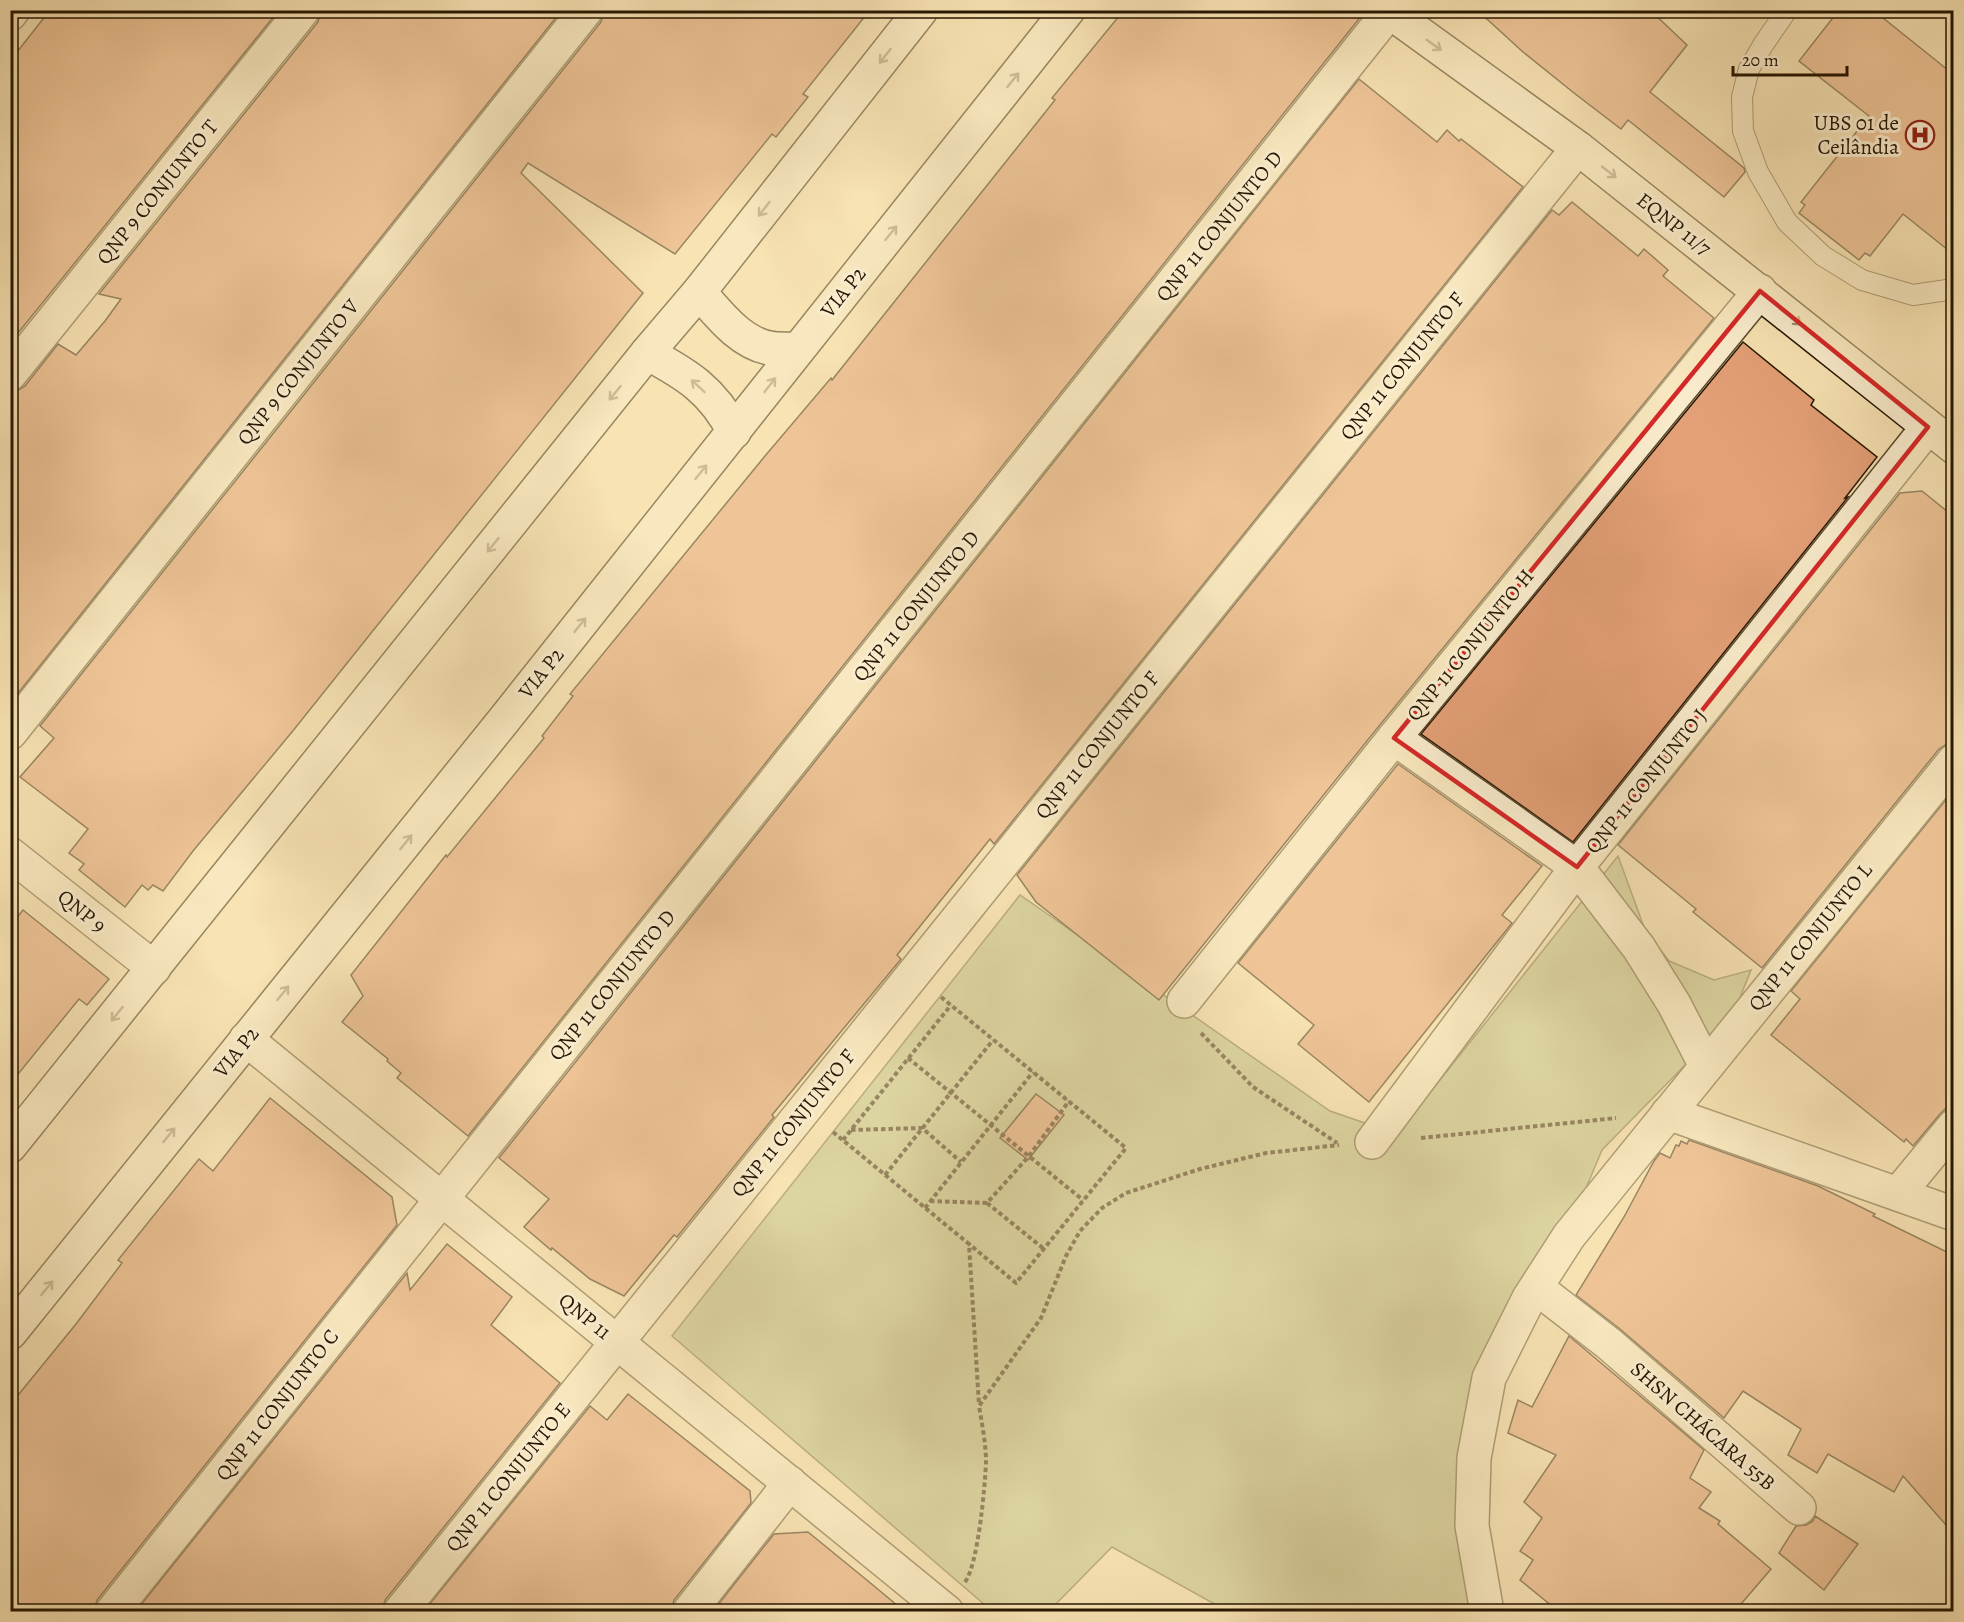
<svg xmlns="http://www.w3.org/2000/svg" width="1964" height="1622" viewBox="0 0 1964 1622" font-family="Alegreya,serif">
<rect width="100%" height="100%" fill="#f8e3b3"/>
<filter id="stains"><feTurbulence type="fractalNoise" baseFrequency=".00333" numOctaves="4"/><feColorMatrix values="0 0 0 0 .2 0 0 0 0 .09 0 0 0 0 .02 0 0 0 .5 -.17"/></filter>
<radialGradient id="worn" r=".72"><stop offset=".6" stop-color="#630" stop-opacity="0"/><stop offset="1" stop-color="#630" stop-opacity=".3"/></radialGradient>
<polygon fill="#bdc48c" stroke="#726d46" stroke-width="1.5" points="1618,856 1645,930 1669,961 1714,980 1751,970 1732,1017 1602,1150 1485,1429 1492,1611 1227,1611 1112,1547 1049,1611 992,1611 672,1336 1020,895 1330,1111 1397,1134"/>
<g fill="#e4a077" stroke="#261601" stroke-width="1.5">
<polygon points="50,10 279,10 10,343 10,61"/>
<polygon points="321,10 562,10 11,702 10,392 17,391 25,386 58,344 76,355 105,321 121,299 99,294 318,22"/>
<polygon points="604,10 870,10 803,94 808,97 776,137 772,134 675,254 528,163 521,173 643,293 292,732 193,851 163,891 153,885 148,890 142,885 125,907 79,870 84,864 69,853 88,829 20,777 54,738 40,726 601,22"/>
<polygon points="1124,10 1366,10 468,1136 397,1078 401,1073 387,1061 388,1059 342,1022 363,996 351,975 446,855 447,857 544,738 542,736 573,696 570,694 765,456 831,378 832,380 1055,100 1052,98"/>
<polygon points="1477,10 1650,10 1687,45 1650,92 1744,168 1745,172 1724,197 1628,120 1621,129 1574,93 1523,52"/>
<polygon points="1839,10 1873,10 1953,74 1953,254 1903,214 1870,256 1865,253 1859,260 1799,213 1805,205 1801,202 1869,116 1799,61"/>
<polygon points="1359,79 1437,142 1447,130 1459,141 1461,139 1523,187 994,844 990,839 962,874 897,955 901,959 772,1115 774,1117 677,1237 674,1235 624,1296 590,1279 552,1248 551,1250 524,1227 549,1199 499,1158"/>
<polygon points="1572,202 1638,256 1644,249 1668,270 1663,276 1714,318 1379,726 1159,1000 1036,902 1017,875 1552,210 1559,215"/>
<polygon points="1743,342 1814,400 1811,405 1877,457 1845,498 1848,497 1573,842 1421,734"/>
<polygon points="1922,491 1953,516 1953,743 1947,744 1939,749 1762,968 1693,912 1696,909 1618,845 1900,493"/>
<polygon points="1398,764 1542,866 1502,915 1512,923 1369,1102 1298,1044 1314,1025 1238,963"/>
<polygon points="1953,791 1953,1101 1940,1114 1913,1146 1906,1139 1904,1142 1771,1035 1800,999 1791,991"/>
<polygon points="23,910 109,979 87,1005 79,999 10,1084 10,926"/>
<polygon points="1036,1094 1064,1115 1028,1160 1000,1138"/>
<polygon points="270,1098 392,1197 397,1225 97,1600 94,1611 10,1611 10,1405 76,1324 122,1263 118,1260 199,1159 213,1171"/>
<polygon points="1689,1140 1818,1186 1875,1214 1873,1216 1953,1255 1953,1533 1903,1476 1894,1492 1828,1454 1817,1473 1788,1455 1801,1429 1743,1391 1724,1418 1620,1329 1576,1295 1624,1217 1654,1161 1660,1153 1670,1158 1676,1145 1679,1146 1681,1141 1687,1144"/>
<polygon points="447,1244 512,1297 491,1325 560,1383 385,1600 382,1611 136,1611 407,1273 410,1290"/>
<polygon points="1569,1336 1704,1450 1690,1478 1711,1492 1699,1508 1720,1521 1718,1524 1771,1569 1735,1611 1558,1611 1520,1580 1533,1560 1520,1551 1542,1518 1524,1502 1556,1455 1508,1433 1518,1400 1532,1407"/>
<polygon points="628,1394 750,1491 751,1503 674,1600 671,1611 424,1611 590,1406 607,1420"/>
<polygon points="1815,1516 1858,1544 1824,1590 1779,1553 1796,1526 1806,1525 1813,1521"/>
<polygon points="808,1532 868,1581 904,1611 713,1611 774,1534"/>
</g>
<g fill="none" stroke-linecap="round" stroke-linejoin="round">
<g stroke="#5a492e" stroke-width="22">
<g id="lane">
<polyline points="1787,10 1763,45 1749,69 1742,97 1743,131 1758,172 1787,222 1823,256 1862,280 1913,295 1954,289"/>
<polyline points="1953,10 1954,11"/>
</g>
</g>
<g stroke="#5a492e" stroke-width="36">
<g id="street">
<polyline points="10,14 13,10"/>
<polyline points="10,374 303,10"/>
<polyline points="10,733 586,10"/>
<polyline points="1394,738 1577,867 1639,948 1674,1004 1706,1066"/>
<polyline points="10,854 154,968"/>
<polyline points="1184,1001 1394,738 1760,291"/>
<polyline points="246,1039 947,1612"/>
<polyline points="1668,1113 1954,1214"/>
<polyline points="1372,1142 1577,867 1928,427"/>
<polyline points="1898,1194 1954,1126"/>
<polyline points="1537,1288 1608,1343 1799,1508"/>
<polyline points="112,1612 1389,12"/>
<polyline points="400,1612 1578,148"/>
<polyline points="689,1612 790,1483"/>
<polyline points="1487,1612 1472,1526 1474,1458 1489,1378 1529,1298 1569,1236 1954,761"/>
</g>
</g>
<g stroke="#261601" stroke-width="36">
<g id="secondary">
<polyline points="1387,10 1578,148 1954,447"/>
<path d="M 699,292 C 718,313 739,342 769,348 C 778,350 789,349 798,349"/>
<path d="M 647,353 C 686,374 713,390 734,432"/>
<polyline points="10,1146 647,353 699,292 921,10"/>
<polyline points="10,1333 504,720 1068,10"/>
</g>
</g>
<g stroke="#261601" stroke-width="4" stroke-dasharray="4.5 3" stroke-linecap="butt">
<polyline points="941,997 1126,1148 1016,1283 969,1244"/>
<polyline points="1201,1033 1253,1087 1337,1143"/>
<polyline points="908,1058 1083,1200"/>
<polyline points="851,1130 922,1128 961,1162"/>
<polyline points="833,1132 969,1244 979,1405"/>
<polyline points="1421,1138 1616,1118"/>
<polyline points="843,1140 951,1005"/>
<polyline points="885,1175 993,1040"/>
<polyline points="930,1201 987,1203 1029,1156 1069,1101"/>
<polyline points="987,1203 1044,1249"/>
<polyline points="925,1208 1033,1072"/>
<path d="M 965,1582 C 978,1565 985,1487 986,1462 C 986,1444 982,1424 979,1406 L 1041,1318 L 1066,1256 L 1080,1231 L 1102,1208 L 1126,1193 L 1200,1169 L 1266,1153 L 1339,1145"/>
</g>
<use href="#lane" stroke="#faedce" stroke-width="20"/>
<use href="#street" stroke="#faedce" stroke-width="33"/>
<use href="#secondary" stroke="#faedce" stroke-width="33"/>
</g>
<defs><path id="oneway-shaft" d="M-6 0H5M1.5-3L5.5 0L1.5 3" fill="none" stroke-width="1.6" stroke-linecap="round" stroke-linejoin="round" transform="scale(1.5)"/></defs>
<g stroke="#9b8c72">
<use href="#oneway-shaft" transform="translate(1434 45) rotate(36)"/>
<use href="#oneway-shaft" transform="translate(885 56) rotate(128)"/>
<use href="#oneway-shaft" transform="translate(1013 80) rotate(-51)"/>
<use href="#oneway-shaft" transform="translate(1609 172) rotate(38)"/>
<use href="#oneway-shaft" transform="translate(764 209) rotate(128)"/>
<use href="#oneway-shaft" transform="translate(891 233) rotate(-51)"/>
<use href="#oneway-shaft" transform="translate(1794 319) rotate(39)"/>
<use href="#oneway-shaft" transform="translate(770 385) rotate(-52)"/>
<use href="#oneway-shaft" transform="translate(698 386) rotate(-138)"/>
<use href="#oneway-shaft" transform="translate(615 393) rotate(129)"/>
<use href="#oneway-shaft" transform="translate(701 472) rotate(-51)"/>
<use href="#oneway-shaft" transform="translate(493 545) rotate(129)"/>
<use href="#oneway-shaft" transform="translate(580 625) rotate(-51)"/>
<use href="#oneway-shaft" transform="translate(406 842) rotate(-51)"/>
<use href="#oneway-shaft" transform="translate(283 993) rotate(-51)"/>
<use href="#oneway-shaft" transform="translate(117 1014) rotate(129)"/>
<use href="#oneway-shaft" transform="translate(169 1135) rotate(-51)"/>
<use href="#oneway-shaft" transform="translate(47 1288) rotate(-51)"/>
</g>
<path d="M0 0H1964V1622H0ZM 1760,291 L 1928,427 L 1577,867 L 1394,738 Z" fill="#f8e3b3" fill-opacity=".55" fill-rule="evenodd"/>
<path fill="none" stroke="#d62828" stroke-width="4.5" stroke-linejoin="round" d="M 1760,291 L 1928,427 L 1577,867 L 1394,738 Z"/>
<defs>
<g id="hospital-ring" transform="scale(1.5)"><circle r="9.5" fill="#faedce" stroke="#8f2418" stroke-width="1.5"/><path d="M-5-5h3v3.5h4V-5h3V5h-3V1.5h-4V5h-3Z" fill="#8f2418"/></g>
</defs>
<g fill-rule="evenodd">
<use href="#hospital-ring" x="1920" y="135"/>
</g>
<g text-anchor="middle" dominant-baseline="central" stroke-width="6" stroke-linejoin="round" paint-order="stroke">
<g font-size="21" fill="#261601" stroke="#faedce" text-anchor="end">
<text x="1899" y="123">UBS 01 de<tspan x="1899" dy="24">Ceilândia</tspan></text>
</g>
<g font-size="21" fill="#261601" stroke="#faedce">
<text transform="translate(157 192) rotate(-51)">QNP 9 CONJUNTO T</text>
<text transform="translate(1674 224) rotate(38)">EQNP 11/7</text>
<text transform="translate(1219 226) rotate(-51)">QNP 11 CONJUNTO D</text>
<text transform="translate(843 292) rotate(-51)">VIA P2</text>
<text transform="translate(1402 366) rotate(-51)">QNP 11 CONJUNTO F</text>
<text transform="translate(298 372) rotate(-51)">QNP 9 CONJUNTO V</text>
<text transform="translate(916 606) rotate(-51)">QNP 11 CONJUNTO D</text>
<text transform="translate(1470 645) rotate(-51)">QNP 11 CONJUNTO H</text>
<text transform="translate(541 673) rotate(-51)">VIA P2</text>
<text transform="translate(1097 745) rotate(-51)">QNP 11 CONJUNTO F</text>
<text transform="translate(1646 781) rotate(-51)">QNP 11 CONJUNTO J</text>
<text transform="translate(82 911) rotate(39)">QNP 9</text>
<text transform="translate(1810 937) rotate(-51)">QNP 11 CONJUNTO L</text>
<text transform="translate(612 985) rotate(-51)">QNP 11 CONJUNTO D</text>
<text transform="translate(236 1052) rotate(-51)">VIA P2</text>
<text transform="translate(793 1123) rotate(-51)">QNP 11 CONJUNTO F</text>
<text transform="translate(585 1316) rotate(39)">QNP 11</text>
<text transform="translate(277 1405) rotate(-52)">QNP 11 CONJUNTO C</text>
<text transform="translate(1703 1426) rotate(41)">SHSN CHÁCARA 55B</text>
<text transform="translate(508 1477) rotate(-51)">QNP 11 CONJUNTO E</text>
</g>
</g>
<rect width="1964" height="1622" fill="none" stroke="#f8e3b3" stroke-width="36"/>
<rect x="12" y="12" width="1940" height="1598" fill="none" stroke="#261601" stroke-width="3"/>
<rect x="18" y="18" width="1928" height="1586" fill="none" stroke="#261601" stroke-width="1.5"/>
<path d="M1733 66v9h114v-9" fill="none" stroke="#261601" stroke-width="3"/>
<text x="1742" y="66" font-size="18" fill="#261601" stroke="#faedce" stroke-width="4.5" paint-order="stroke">20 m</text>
<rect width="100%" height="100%" filter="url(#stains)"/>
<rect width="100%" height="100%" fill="url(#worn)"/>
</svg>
